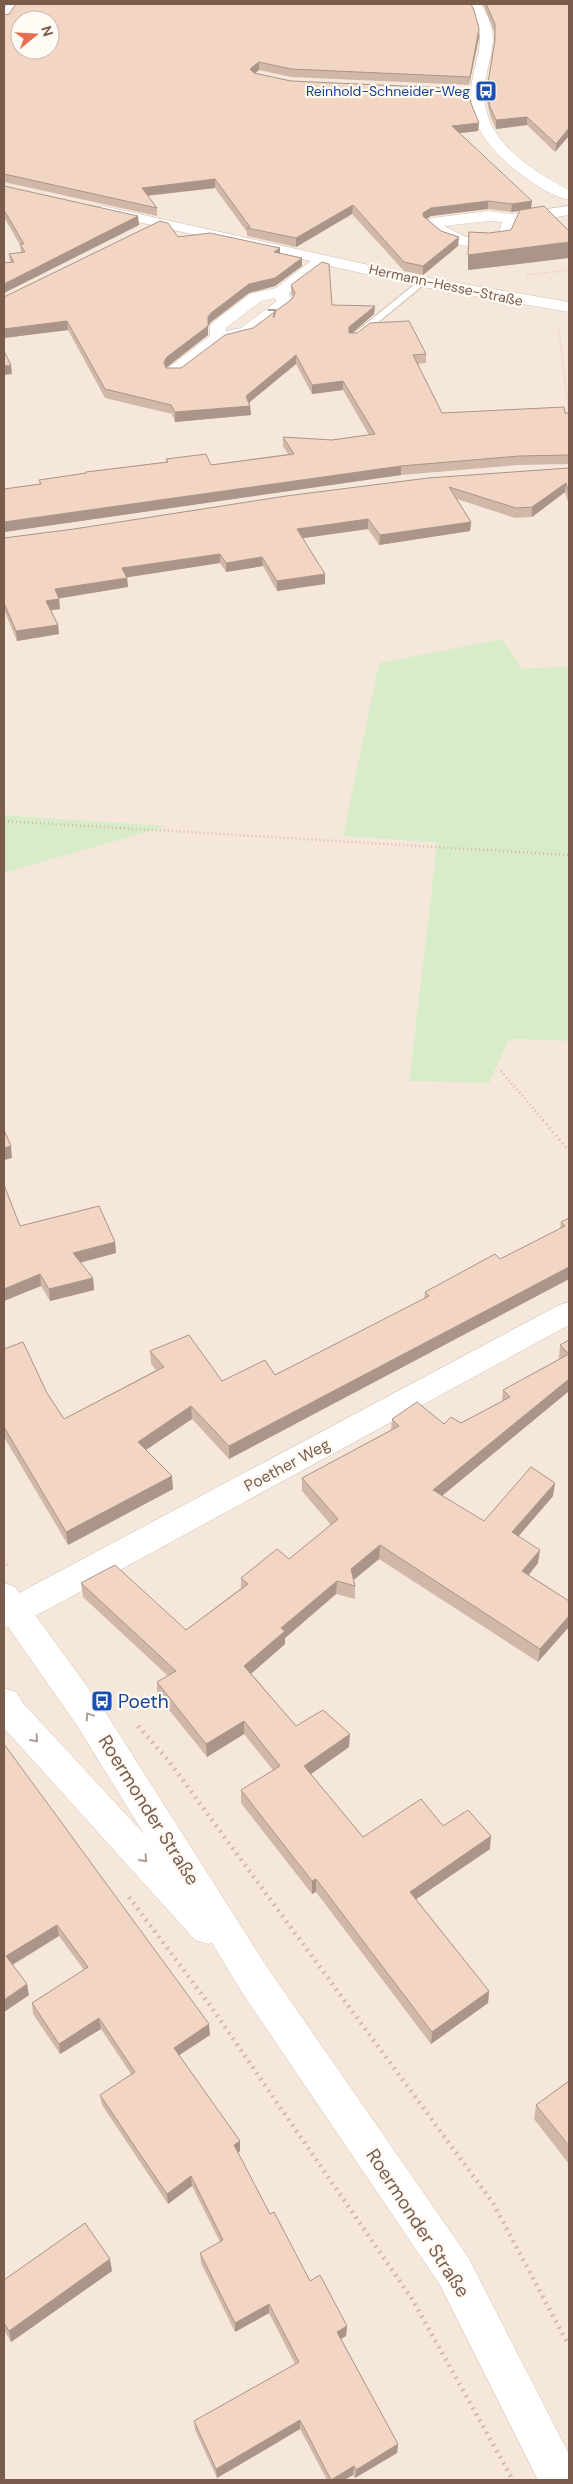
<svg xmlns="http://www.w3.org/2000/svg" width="573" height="2484" viewBox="0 0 573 2484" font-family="'DM Sans',sans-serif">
<rect width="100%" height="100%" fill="#fdf6ec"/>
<path fill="#f5e8da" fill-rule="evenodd" d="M 4,4 L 569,4 L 569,666 L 522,670 L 343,836 L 437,843 L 409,1081 L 509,1039 L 569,1041 L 569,2480 L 4,2480 L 4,873 L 166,826 L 4,815 ZM 20,20 L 50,20 L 50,50 L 20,50 Z"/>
<g fill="#d8ecc9">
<polygon points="502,639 522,669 569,666 569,1041 509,1039 489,1083 409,1081 437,843 343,836 379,663"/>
<polygon points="4,815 168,826 4,873"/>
</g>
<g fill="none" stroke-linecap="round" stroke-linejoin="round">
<g stroke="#d1beb0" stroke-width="2">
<polygon id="lane" points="420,280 427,282 359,338 353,338 353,334"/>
</g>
<g stroke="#d1beb0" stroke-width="1">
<g id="street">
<polygon points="8,4 20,4 8,20 4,21 4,9"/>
<path d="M 469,4 L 481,4 C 499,34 493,44 486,77 C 474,134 525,167 569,190 L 569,200 C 550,196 528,180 513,168 C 484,144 464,115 473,76 C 480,44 486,35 469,4 Z"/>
<path d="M 103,206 L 423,277 L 569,302 L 569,312 L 423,287 L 326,265 L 289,293 L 293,303 L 291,306 L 252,335 L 224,342 L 180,376 L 168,376 L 166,372 L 168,368 L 210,336 L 210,326 L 212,323 L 250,294 L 276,288 L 311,261 L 98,213 L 96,210 L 98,207 ZM 275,298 L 276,302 L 241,328 L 226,331 L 226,328 L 261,301 Z"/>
<path d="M 569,206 L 569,215 L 518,223 L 510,243 C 482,250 443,249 424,223 L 432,218 L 488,211 L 511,214 ZM 488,221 L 502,222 L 498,236 L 466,237 L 444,226 Z"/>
<polygon points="569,1302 569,1325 43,1612 4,1628 4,1601 559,1305"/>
</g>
</g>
<g stroke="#d6c0b0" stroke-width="1">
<polygon id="secondary" points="4,1583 15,1587 102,1707 267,1967 468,2257 569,2454 569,2480 538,2480 440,2285 241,1991 212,1943 208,1944 195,1940 4,1728 4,1688 16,1692 23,1703 144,1834 78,1727 4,1621"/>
</g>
<g stroke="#d9b8a5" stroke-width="2" stroke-dasharray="0.5 2" stroke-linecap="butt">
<polyline points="342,218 358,216"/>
<polyline points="527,275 569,270"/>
<polyline points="559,329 569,415"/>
</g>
<g stroke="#d9b8a5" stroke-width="2.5" stroke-dasharray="1 3" stroke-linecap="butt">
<polyline points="4,821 569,855"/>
<polyline points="501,1071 544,1121"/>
</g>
<g stroke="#d9b8a5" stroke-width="3" stroke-dasharray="1 4" stroke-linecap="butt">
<polyline points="543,1120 569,1151"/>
<polyline points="4,1560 8,1566"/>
</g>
<g stroke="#d9b8a5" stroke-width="4.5" stroke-dasharray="2 5" stroke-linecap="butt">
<polyline points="138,1726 168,1760 493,2203 569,2346"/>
<polyline points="129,1897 212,2008 412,2299 513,2480"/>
</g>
<use href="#lane" fill="#fff" fill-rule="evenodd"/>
<use href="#street" fill="#fff" fill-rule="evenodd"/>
<use href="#secondary" fill="#fff" fill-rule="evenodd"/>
</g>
<g fill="#d1b7a8">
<polygon points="483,4 569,4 555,152 527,125 496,129 490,115 486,97 487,89 494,43 494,31"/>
<polygon points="4,15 479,29 479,37 469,85 291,77 259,70 255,73 291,81 471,103 478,131 460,133 531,208 542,261 468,270 469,232 489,233 511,230 520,211 511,212 488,209 431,216 427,219 458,246 423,275 404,271 352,214 296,247 247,236 247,232 215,188 148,196 157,208 157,216 4,182 4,183"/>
<polygon points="4,186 139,225 4,293 4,263 10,262 9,254 21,252 20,245 4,217"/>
<polygon points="178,237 280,248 280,253 302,266 275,286 249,293 211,322 208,326 208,335 166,368 181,368 253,328 292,299 293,297 291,294 291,285 332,305 374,314 351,333 426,354 426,363 417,364 442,413 569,413 569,464 518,465 401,475 4,532 4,489 40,484 39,480 86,473 86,472 166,462 166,459 211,465 288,454 283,446 283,437 332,440 369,435 343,390 312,394 296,364 249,403 251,415 175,422 172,414 105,398 68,330 4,338"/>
<polygon points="569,468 569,505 565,492 532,517 515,518 457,499 471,522 470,531 379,545 368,529 302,538 325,584 277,591 263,566 226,572 220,563 127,577 128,587 59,598 60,609 51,610 58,625 59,634 17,641 4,610 4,538"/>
<polygon points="569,1218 569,1279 229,1459 192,1419 146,1450 173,1489 68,1545 4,1437 4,1349 47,1393 64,1419 156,1370 151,1364 150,1351 222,1381 275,1375 424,1299 425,1292 500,1259 560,1229 561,1222"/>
<polygon points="20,1226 115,1242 116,1253 80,1263 93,1278 94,1290 50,1301 41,1286"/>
<polygon points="569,1340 569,1391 442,1496 484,1521 553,1496 518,1537 538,1563 529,1575 569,1601 538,1662 379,1559 353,1580 355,1586 355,1599 336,1594 285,1638 285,1644 251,1673 296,1726 349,1747 311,1774 363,1837 443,1826 490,1849 416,1899 489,1991 488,2003 431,2044 316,1892 312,1894 241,1803 241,1790 273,1770 244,1734 207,1757 157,1695 157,1682 168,1676 83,1597 81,1583 186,1630 241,1588 241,1578 289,1559 331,1525 302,1491 302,1478 391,1430 392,1419 444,1424 461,1423 502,1401 503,1390 559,1359 560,1345"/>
<polygon points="4,1744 210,2035 179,2055 240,2141 240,2151 238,2153 270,2214 310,2281 347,2326 346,2336 341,2339 398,2444 397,2453 355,2478 353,2475 344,2480 327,2480 300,2429 217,2478 195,2430 194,2421 295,2364 269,2313 235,2332 201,2263 200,2253 220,2242 192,2186 168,2204 102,2105 100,2095 131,2074 101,2029 60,2054 33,2014 32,2003 84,1970 59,1936 13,1965 29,1995 4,2012"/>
<polygon points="569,2081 569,2164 534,2119 536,2105"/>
<polygon points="112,2271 11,2342 4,2330 4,2280"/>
</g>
<g fill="#aa9588">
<polygon points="479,29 479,37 469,85 470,77"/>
<polygon points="259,62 259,70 250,77 250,69"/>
<polygon points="527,117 527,125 496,129 496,120"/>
<polygon points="479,123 478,131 452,134 452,126"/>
<polygon points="569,128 569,136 555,152 556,144"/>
<polygon points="215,179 215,188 142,196 142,188"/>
<polygon points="488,201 488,209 431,216 423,221 423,213 431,208"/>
<polygon points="532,201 531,209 511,212 512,204"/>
<polygon points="353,205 352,214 296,247 296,238"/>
<polygon points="138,216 139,225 4,293 4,284"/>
<polygon points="459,237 458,246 423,275 423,266"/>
<polygon points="569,242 569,258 468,270 468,255"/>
<polygon points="280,248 280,257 274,252"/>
<polygon points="302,258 302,266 275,286 249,293 211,322 208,326 208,335 167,367 164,371 164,362 167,357 208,317 211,313 249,284"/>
<polygon points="375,306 374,314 349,336 349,327"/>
<polygon points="67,321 68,330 4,338 4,329"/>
<polygon points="296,355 296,364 246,405 246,396"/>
<polygon points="11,365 12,374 4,375 4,366"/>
<polygon points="343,381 343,390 312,394 312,385"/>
<polygon points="250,406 251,415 175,422 175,412"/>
<polygon points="401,466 401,475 4,532 4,522"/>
<polygon points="566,483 565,492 532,517 532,507"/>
<polygon points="368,519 368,529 297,539 297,529"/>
<polygon points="471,522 470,531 379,545 380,535"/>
<polygon points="220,554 220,563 123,578 122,568"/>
<polygon points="262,557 263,566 226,572 226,563"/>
<polygon points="325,574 325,584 277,591 277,581"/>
<polygon points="127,578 128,587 56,599 55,589"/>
<polygon points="59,599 60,609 47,611 46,601"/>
<polygon points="58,625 59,634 17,641 16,631"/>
<polygon points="11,1146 12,1158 4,1160 4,1148"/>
<polygon points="115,1242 116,1253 74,1264 73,1253"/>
<polygon points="569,1267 569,1279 229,1459 229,1446"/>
<polygon points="40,1274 41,1286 4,1301 4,1289"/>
<polygon points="93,1278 94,1290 50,1301 49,1289"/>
<polygon points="569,1379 569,1391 432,1504 433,1490"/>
<polygon points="191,1406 192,1419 138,1455 138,1442"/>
<polygon points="172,1476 173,1489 68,1545 66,1532"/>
<polygon points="555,1483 553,1496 510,1546 512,1532"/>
<polygon points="380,1545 379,1559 350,1583 351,1569"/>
<polygon points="540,1550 538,1563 521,1584 522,1571"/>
<polygon points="337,1581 336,1594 285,1638 285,1644 245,1679 244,1666 281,1628"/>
<polygon points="569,1616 569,1627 538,1662 540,1649"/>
<polygon points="244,1721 244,1734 207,1757 206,1744"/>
<polygon points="350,1734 349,1747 304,1779 304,1766"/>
<polygon points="491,1836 490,1849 409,1904 410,1892"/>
<polygon points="316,1879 316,1892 312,1894 312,1881"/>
<polygon points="57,1925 59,1936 8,1967 6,1956"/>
<polygon points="27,1984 29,1995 4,2012 4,2000"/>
<polygon points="489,1991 488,2003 431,2044 432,2032"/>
<polygon points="99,2018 101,2029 60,2054 59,2044"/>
<polygon points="209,2024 210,2035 175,2058 174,2048"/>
<polygon points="240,2141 240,2151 234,2156 234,2145"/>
<polygon points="191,2176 192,2186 168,2204 167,2194"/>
<polygon points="110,2259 112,2271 11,2342 9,2331"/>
<polygon points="269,2304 269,2313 235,2332 235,2323"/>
<polygon points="347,2326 346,2336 337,2341 337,2332"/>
<polygon points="300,2420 300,2429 217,2478 216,2469"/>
<polygon points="398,2444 397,2453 355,2478 356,2470"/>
<polygon points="354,2466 353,2475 344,2480 331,2480"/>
</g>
<g fill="#f3d5c3" stroke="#aa9588" fill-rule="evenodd">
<path d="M 16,4 L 471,4 L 474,10 L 479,29 L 470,77 L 291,69 L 259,62 L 250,69 L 254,73 L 291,81 L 469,89 L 471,103 L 479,123 L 452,126 L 532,201 L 512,204 L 488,201 L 431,208 L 423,213 L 423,216 L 441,231 L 459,237 L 423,266 L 404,262 L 353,205 L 296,238 L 247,228 L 250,227 L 215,179 L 142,188 L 157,208 L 4,174 L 4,15 L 9,14 ZM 20,20 L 50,20 L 50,50 L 20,50 Z"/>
<polygon points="486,4 569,4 569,128 556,144 527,117 496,120 490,107 487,89 495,40 495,24"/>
<polygon points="4,186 138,216 4,284 4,263 14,262 9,254 25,252 20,244 24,244 4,210"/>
<polygon points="544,206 569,231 569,242 468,255 469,232 489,233 511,230 520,210"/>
<polygon points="160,221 168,223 178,237 210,233 280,248 274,252 302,258 275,278 249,284 211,313 208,317 208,326 167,357 164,362 166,368 181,368 225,335 253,328 292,299 295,293 291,285 322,262 329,264 332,305 375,306 349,327 349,333 357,333 370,323 409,321 426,354 413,355 442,413 564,407 565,413 569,413 569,455 519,456 401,466 4,522 4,489 41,484 39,480 86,473 86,472 168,462 166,459 206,454 211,465 294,454 283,437 332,440 375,434 343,381 312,385 296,355 246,396 250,406 175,412 171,405 105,389 67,321 4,329 4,297"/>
<polygon points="4,351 11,365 4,366"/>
<polygon points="569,468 569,493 566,483 532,507 516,508 449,487 471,522 380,535 368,519 297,529 325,574 277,581 262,557 226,563 220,554 122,568 127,578 55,589 59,599 46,601 58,625 16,631 4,603 4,538 74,529 286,496 428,478"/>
<polygon points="4,1130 11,1146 4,1148"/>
<polygon points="4,1185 20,1226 99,1206 115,1242 73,1253 93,1278 49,1289 40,1274 4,1289"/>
<polygon points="569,1218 569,1267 229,1446 191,1406 138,1442 172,1476 66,1532 4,1427 4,1349 23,1342 47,1393 64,1419 164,1367 150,1351 189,1335 222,1381 265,1360 275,1375 429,1296 425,1292 495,1254 500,1259 565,1226 561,1222"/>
<polygon points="569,1340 569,1379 433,1490 484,1521 531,1467 555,1483 512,1532 540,1550 522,1571 569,1601 569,1616 540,1649 380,1545 351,1569 355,1586 337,1581 281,1628 285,1631 244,1666 296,1726 323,1710 350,1734 304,1766 363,1837 421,1799 443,1826 468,1810 491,1836 410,1892 489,1991 432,2032 316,1879 312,1881 241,1790 280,1766 244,1721 206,1744 157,1682 176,1671 81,1583 115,1565 186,1630 248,1584 241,1578 277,1549 289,1559 338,1519 302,1478 399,1426 392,1419 417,1402 444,1424 451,1417 461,1423 510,1397 503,1390 569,1354 560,1345"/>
<polygon points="4,1744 209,2024 174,2048 240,2141 234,2145 270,2214 274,2212 310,2281 320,2275 347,2326 337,2332 398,2444 356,2470 354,2466 331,2480 300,2420 216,2469 194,2421 299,2362 269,2304 235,2323 200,2253 223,2240 191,2176 167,2194 100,2095 135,2072 99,2018 59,2044 32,2003 88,1967 57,1925 6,1956 27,1984 4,2000"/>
<polygon points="569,2081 569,2146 536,2105"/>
<polygon points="85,2223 110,2259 9,2331 4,2323 4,2280"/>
</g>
<defs><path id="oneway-chevron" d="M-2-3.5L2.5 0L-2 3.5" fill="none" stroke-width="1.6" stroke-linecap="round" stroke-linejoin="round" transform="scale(1.25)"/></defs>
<g stroke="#af9d94">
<use href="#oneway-chevron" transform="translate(273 312) rotate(-37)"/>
<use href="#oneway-chevron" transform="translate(89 1716) rotate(-124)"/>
<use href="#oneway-chevron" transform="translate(35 1739) rotate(48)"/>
<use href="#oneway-chevron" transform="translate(144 1859) rotate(48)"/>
</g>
<defs>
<g id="bus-square" transform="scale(1.125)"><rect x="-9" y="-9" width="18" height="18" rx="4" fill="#1a4fb4" stroke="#fffaf3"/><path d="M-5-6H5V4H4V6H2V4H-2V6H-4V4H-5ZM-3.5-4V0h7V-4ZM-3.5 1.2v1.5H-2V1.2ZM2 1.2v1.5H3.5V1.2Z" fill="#fff"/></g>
</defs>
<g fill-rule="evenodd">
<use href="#bus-square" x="486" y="91"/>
<use href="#bus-square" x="102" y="1701"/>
</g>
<g text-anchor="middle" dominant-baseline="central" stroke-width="4.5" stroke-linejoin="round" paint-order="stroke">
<g font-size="14" fill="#164399" stroke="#fffaf3" text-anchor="end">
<text x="470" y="91">Reinhold-Schneider-Weg</text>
</g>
<g font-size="14" fill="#7a5c4d" stroke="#fffaf3">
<text transform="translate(446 285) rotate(12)">Hermann-Hesse-Straße</text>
</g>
<g font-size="16" fill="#7a5c4d" stroke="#fffaf3">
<text transform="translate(287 1465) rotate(-28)">Poether Weg</text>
</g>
<g font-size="19" fill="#164399" stroke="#fffaf3" text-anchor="start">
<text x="118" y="1701">Poeth</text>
</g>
<g font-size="19" fill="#7a5c4d" stroke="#fffaf3">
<text transform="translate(149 1810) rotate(58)">Roermonder Straße</text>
<text transform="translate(418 2223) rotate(57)">Roermonder Straße</text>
</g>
</g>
<rect width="573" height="2484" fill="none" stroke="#7a5c4d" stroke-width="10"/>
<g transform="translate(35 35) rotate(72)"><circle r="24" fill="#fffaf3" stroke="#cabbb1"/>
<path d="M0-4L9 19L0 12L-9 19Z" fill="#e76f51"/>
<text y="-8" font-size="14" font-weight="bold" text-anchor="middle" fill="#7a5c4d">N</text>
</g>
</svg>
